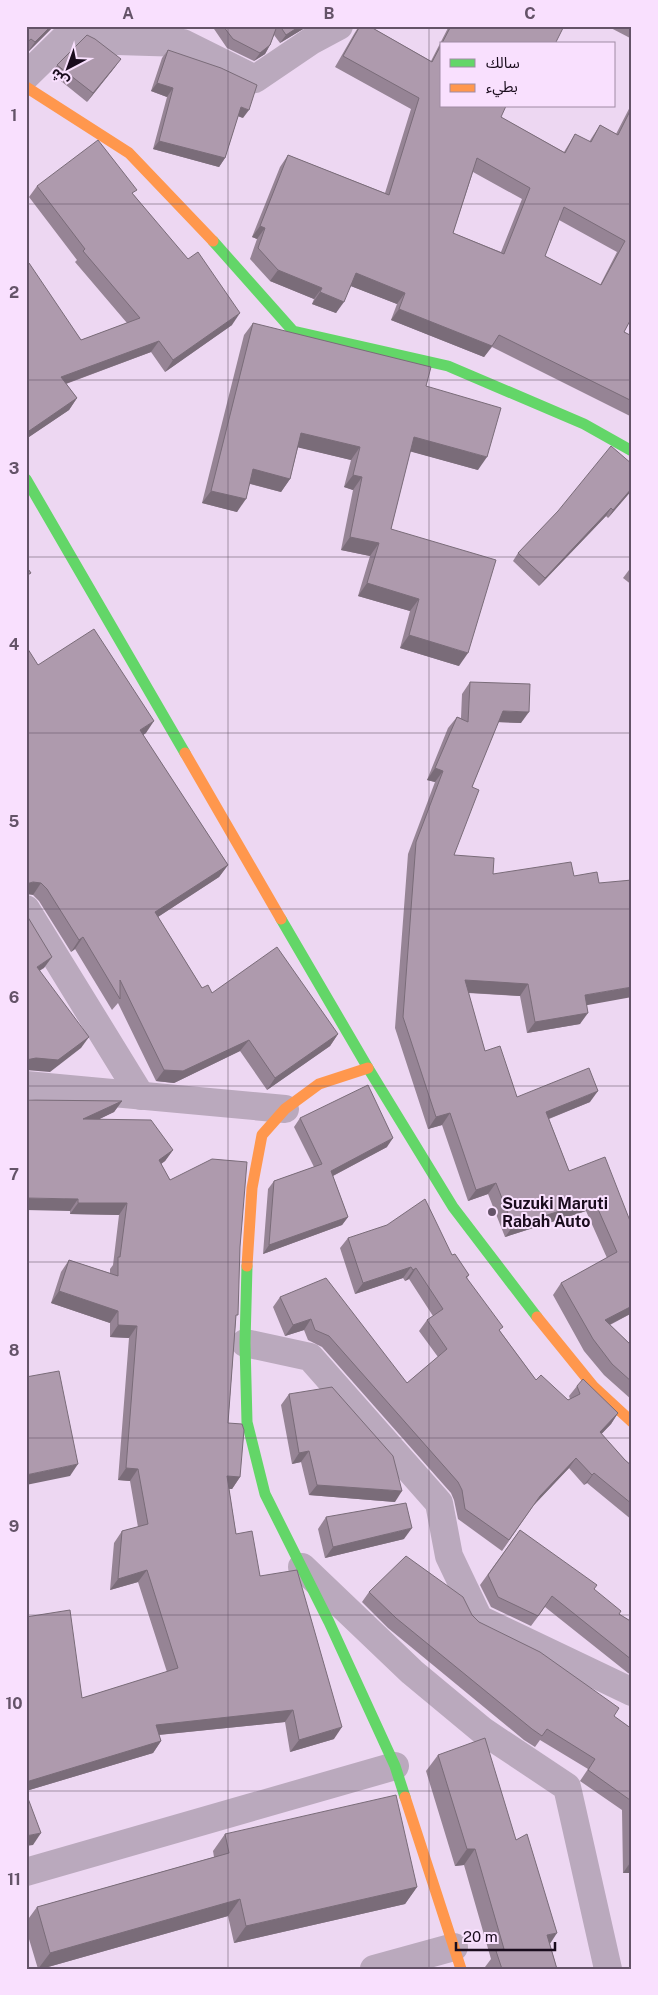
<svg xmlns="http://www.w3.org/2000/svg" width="658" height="1995" viewBox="0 0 658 1995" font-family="'Public Sans','Noto Sans Arabic',sans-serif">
<rect width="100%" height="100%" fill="#edd7f2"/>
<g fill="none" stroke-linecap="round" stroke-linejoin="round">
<g stroke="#baa9bd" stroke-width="28">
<polyline points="78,26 117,41 183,43 255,79 311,41 339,26"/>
<polyline points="26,76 77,26"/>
<polyline points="26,909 141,1096"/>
<polyline points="26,1085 285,1109"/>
<polyline points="245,1343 310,1357 439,1503 449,1556 479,1619 632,1692"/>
<polyline points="302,1567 412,1672 483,1731 567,1787 608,1969"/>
<polyline points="26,1872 395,1766"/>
<polyline points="374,1969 454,1947"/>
</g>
<g stroke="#63d668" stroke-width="11">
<polyline points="213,241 293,331 448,366 584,424 632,451"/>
<polyline points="26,479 185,753"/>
<polyline points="281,919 368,1068 453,1207 537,1317"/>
<polyline points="247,1266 245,1343 247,1422 265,1494 329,1622 395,1766 405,1797"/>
</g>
<g stroke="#ff974d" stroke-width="11">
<polyline points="26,87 129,153 213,241"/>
<polyline points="185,753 281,919"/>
<polyline points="247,1266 252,1188 262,1135 285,1109 319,1084 368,1068"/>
<polyline points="537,1317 593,1386 632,1422"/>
<polyline points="405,1797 461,1969"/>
</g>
</g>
<g fill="#968495" fill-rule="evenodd">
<polygon points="26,26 54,26 27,53"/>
<polygon points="212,26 308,26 280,43 274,35 270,45 265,54 254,61 227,48"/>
<path d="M 359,26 L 369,26 L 431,61 L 449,26 L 564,26 L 442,44 L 501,117 L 564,152 L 575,134 L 589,142 L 600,125 L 616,134 L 632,103 L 632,317 L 624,332 L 632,336 L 632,417 L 492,347 L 484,357 L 391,320 L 397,304 L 351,286 L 336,313 L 312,304 L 314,299 L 270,281 L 250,259 L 257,239 L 252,237 L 280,167 L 288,155 L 385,193 L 411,109 L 335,67 L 354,34 ZM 473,172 L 522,199 L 501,252 L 453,233 ZM 559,220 L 617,252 L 600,285 L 545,256 Z"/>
<polygon points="607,26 632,26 632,39"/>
<polygon points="168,50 243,118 238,116 225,158 219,167 153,149 167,97 151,91 162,58"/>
<polygon points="57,65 115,67 87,102 51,73"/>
<polygon points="37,186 134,195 232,325 165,372 151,352 66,384 77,398 69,410 26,439 26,265 81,340 127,323 75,262 77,260 29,197"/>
<polygon points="253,323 426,386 478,470 410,451 391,529 459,666 400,648 410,611 358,596 370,556 341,550 353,490 344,487 351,460 298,447 290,479 281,492 250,484 237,512 202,503 244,335"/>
<polygon points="632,464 632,490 608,518 606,516 539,586 513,561 518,553"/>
<polygon points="632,566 632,585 623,578"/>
<polygon points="38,665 146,733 143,735 228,865 219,877 158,917 202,988 212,993 338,1034 330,1046 267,1090 240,1051 174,1083 156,1081 118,1003 112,1010 75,949 71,952 39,901 33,895"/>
<polygon points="470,682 521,723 498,722 472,787 454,855 493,874 586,1005 580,1024 527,1033 520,996 468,993 485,1051 517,1097 590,1102 549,1119 569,1171 632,1226 632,1313 610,1325 632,1346 632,1400 604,1375 584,1351 553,1295 561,1283 607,1258 586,1211 505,1237 488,1194 468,1201 442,1125 428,1129 395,1028 408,854 435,782 427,780 448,728 457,717 461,718 462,694"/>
<polygon points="26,1100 122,1101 114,1112 99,1119 173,1150 165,1161 161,1164 170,1180 240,1247 236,1318 228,1423 240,1477 232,1489 229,1489 236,1534 260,1576 334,1739 290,1752 285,1722 159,1735 161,1741 153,1753 26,1791 26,1617 82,1698 167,1672 138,1582 110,1590 114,1543 122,1531 138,1527 130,1481 118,1480 129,1338 110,1337 110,1323 51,1303 61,1272 69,1260 110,1273 110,1269 113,1265 119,1215 70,1214 70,1211"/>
<polygon points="300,1118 387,1147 333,1176 348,1217 342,1225 263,1254 268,1189 274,1181 314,1167 294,1127"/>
<polygon points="348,1238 452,1255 469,1275 467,1278 500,1331 536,1380 568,1400 570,1399 569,1396 577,1386 618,1413 611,1424 601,1434 625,1460 632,1466 632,1520 587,1483 584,1485 569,1468 533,1506 502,1551 458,1519 454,1500 451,1493 322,1347 308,1340 304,1330 285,1336 273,1307 280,1297 407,1383 438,1357 419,1331 427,1320 433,1316 409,1279 405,1281 403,1278 355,1294 340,1248"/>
<polygon points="289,1394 395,1502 309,1495 301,1462 292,1464 281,1405"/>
<polygon points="326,1517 404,1539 325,1558 318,1529"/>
<polygon points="520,1530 594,1590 619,1614 632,1622 632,1675 628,1673 545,1607 531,1626 491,1607 480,1585"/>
<polygon points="369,1592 472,1615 479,1622 632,1729 632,1873 623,1873 622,1810 580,1781 588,1769 540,1740 535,1747 524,1740 388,1628 362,1602"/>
<polygon points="438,1755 516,1840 550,1944 557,1969 485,1969 485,1967 491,1959 464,1865 455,1866 426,1771"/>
<polygon points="225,1834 417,1887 405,1904 234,1943 228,1916 41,1969 38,1969 26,1929 26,1922 37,1907 214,1857 213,1851"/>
</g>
<g fill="#7a6c79">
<polygon points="51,26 54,26 27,53 35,42"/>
<polygon points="300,26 308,26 280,43 286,35"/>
<polygon points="270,45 265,54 254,61 260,53"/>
<polygon points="121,59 115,67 87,102 93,93"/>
<polygon points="157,83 173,88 167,97 151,91"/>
<polygon points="241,107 249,110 243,118 235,115"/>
<polygon points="159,141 225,158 219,167 153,149"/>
<polygon points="260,226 265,228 257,239 252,237"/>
<polygon points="278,270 322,288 314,299 270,281"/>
<polygon points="356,273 405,293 397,304 348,285"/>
<polygon points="320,292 344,302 336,313 312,304"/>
<polygon points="399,309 492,346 484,357 391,320"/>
<polygon points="240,313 232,325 165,372 173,360"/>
<polygon points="159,341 151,352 54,388 61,377"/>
<polygon points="77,398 69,410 26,439 26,435 29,431"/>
<polygon points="301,433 360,447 351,460 292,446"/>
<polygon points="414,437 487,457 478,470 405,450"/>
<polygon points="253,469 290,479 281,492 244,482"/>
<polygon points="353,475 362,477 353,490 344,487"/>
<polygon points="632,488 632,490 608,518 613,510"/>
<polygon points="211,491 246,499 237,512 202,503"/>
<polygon points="611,508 606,516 539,586 545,578"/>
<polygon points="350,537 379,543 370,556 341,550"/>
<polygon points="367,583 419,599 410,611 358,596"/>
<polygon points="409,635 468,653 459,666 400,648"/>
<polygon points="503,711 529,712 521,723 495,722"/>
<polygon points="154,721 146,733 132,742 140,730"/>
<polygon points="435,768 443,771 435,782 427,780"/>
<polygon points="228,865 219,877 147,924 155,912"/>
<polygon points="33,882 41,883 33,895 26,894 26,884"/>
<polygon points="83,937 75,949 71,952 79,940"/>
<polygon points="52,957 44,968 28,978 37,967"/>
<polygon points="465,980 528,984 520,996 457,992"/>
<polygon points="632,987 632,997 577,1007 585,995"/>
<polygon points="588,1013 580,1024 527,1033 535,1022"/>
<polygon points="338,1034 330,1046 267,1090 275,1078"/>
<polygon points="89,1037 81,1048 50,1072 26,1070 26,1060 27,1059"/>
<polygon points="249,1040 240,1051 174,1083 156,1081 164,1070"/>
<polygon points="598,1091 590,1102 538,1123 546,1112"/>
<polygon points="122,1101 114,1112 75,1131 83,1119"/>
<polygon points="450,1113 442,1125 428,1129 436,1117"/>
<polygon points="393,1138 387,1147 325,1180 331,1171"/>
<polygon points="173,1150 165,1161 150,1172 159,1160"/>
<polygon points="496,1183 488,1194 468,1201 476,1190"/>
<polygon points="26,1198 78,1199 70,1211 26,1210"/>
<polygon points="594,1200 586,1211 505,1237 513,1226"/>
<polygon points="78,1203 127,1203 119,1215 70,1214"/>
<polygon points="348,1217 342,1225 263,1254 269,1245"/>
<polygon points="411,1267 403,1278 355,1294 363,1283"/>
<polygon points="416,1268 409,1279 405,1281 413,1270"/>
<polygon points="59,1291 118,1311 110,1323 51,1303"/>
<polygon points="632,1306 632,1313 597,1331 605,1320"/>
<polygon points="311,1319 304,1330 285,1336 293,1325"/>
<polygon points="118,1325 137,1326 129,1338 110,1337"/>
<polygon points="618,1413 611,1424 593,1443 600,1432"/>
<polygon points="309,1451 301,1462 292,1464 299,1453"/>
<polygon points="576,1458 569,1468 533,1506 502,1551 540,1496"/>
<polygon points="78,1464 70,1476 26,1485 26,1475"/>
<polygon points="126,1468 138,1469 130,1481 118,1480"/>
<polygon points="594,1473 587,1483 584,1485 592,1475"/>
<polygon points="227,1476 240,1477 232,1489 219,1488"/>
<polygon points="317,1485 402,1491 395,1502 309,1495"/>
<polygon points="412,1528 404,1539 325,1558 333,1547"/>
<polygon points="147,1570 138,1582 110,1590 118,1579"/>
<polygon points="293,1710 285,1722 147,1736 156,1725"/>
<polygon points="342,1727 334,1739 290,1752 299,1740"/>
<polygon points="161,1741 153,1753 26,1791 26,1782"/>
<polygon points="41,1833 33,1845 26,1846 26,1836"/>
<polygon points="467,1849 475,1849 464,1865 455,1866"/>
<polygon points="630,1863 632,1863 632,1873 623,1873"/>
<polygon points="417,1887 405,1904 234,1943 246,1926"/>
<polygon points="240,1899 228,1916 41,1969 38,1969 50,1953"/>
<polygon points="557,1933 546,1950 547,1935"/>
</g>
<g fill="#ae9aad" stroke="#7a6c79" fill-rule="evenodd">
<polygon points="26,26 51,26 35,42 31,39 26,43"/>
<polygon points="223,26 277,26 270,45 260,53 233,39"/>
<polygon points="280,26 300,26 286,35"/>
<path d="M 360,26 L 369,26 L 432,62 L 451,26 L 564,26 L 555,44 L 442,44 L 442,106 L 506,106 L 501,117 L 565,153 L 575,134 L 591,142 L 600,125 L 618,135 L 632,107 L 632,317 L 624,332 L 632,336 L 632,401 L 499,335 L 492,346 L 399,309 L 405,293 L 356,273 L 344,302 L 320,292 L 322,288 L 278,270 L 258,248 L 265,228 L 260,226 L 288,155 L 389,195 L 419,98 L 343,56 ZM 477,158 L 530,188 L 504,254 L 453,233 ZM 564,207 L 625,241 L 601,285 L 545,256 Z"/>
<polygon points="87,35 95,39 121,59 93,93 57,65"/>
<polygon points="168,50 221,68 257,85 249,110 241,107 225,158 159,141 173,88 157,83"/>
<polygon points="98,140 137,190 132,193 188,259 198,252 240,313 173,360 159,341 61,377 77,398 29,431 26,427 26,265 29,263 81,340 140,318 83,251 85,249 37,186"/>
<polygon points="253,323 431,367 426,386 501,408 487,457 414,437 391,529 496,560 468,653 409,635 419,599 367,583 379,543 350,537 362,477 353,475 360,447 301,433 290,479 253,469 246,499 211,491"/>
<polygon points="611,446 632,464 632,488 613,510 611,508 545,578 518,553 558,511"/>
<polygon points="26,566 31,573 26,576"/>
<polygon points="94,629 154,721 140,730 228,865 155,912 202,988 208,985 212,993 277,947 338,1034 275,1078 249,1040 183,1071 164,1070 120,980 120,999 83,937 79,940 47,889 41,883 33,882 26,884 26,646 38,665"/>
<polygon points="470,682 530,684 529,712 503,711 472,787 479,790 454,855 494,858 493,874 571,862 574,876 597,872 599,883 632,880 632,987 585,995 588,1013 535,1022 528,984 465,980 485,1051 500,1046 517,1097 589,1068 598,1091 546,1112 569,1171 605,1157 632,1226 632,1306 605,1320 632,1346 632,1382 612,1364 593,1339 561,1283 617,1252 594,1200 513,1226 496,1183 476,1190 450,1113 436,1117 403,1017 416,842 443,771 435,768 457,717 468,722"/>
<polygon points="26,914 52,957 37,967 89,1037 58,1060 36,1058 26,1060"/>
<polygon points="368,1085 393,1138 331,1171 348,1217 269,1245 274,1181 322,1164 300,1118"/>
<polygon points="26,1100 122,1101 83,1119 151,1120 173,1150 159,1160 170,1180 212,1159 247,1162 240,1247 238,1315 236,1315 228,1423 242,1424 244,1430 240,1477 227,1476 236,1534 252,1531 260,1576 297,1570 342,1727 299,1740 293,1710 156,1725 161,1741 26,1782 26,1617 70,1610 82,1698 178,1668 147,1570 118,1579 122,1531 148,1524 138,1469 126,1468 137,1326 118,1325 118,1311 59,1291 69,1260 118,1276 118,1257 120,1257 127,1203 78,1203 78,1199 26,1198"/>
<polygon points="425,1199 452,1255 455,1254 469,1275 466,1277 503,1327 499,1330 536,1380 541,1375 568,1400 580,1394 577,1386 583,1379 618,1413 600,1432 625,1460 632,1466 632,1504 594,1473 592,1475 576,1458 540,1496 509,1540 465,1509 462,1490 458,1482 329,1336 315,1330 311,1319 293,1325 280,1297 326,1278 407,1383 447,1349 427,1320 443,1309 416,1268 413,1270 411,1267 363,1283 348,1238 387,1225"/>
<polygon points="59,1371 78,1464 26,1475 26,1377"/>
<polygon points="332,1387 393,1456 402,1491 317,1485 309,1451 299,1453 289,1394"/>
<polygon points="406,1503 412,1528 333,1547 326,1517"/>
<polygon points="520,1530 597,1585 594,1589 621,1611 619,1614 632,1622 632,1660 552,1596 538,1616 498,1597 488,1575"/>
<polygon points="406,1556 463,1597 472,1615 479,1622 540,1652 619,1708 614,1716 632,1729 632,1863 630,1863 630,1800 588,1770 595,1759 547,1729 542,1736 532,1729 396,1618 369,1592"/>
<polygon points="485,1738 516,1840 527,1834 557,1933 547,1935 557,1969 502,1969 496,1951 504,1949 475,1849 467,1849 438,1755"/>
<polygon points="26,1793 41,1833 26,1836"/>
<polygon points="396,1795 417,1887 246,1926 240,1899 50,1953 37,1907 229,1853 225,1834"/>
</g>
<path fill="none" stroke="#645368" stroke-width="1" stroke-opacity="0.55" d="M 228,26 L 228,1969M 429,26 L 429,1969M 26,204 L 632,204M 26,380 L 632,380M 26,557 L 632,557M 26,733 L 632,733M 26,909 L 632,909M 26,1086 L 632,1086M 26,1262 L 632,1262M 26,1438 L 632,1438M 26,1615 L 632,1615M 26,1791 L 632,1791"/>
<circle fill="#645368" stroke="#f9e0fe" stroke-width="2" cx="492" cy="1212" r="5"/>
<g text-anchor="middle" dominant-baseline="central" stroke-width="4" stroke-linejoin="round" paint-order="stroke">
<g font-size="16" font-weight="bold" fill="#1a0c1d" stroke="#f9e0fe" text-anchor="start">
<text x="502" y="1203">Suzuki Maruti<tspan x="502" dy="18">Rabah Auto</tspan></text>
</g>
</g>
<rect width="658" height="1995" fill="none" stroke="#f9e0fe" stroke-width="55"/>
<rect x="440" y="42" width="175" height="65" fill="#f9e0fe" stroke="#a08ba4"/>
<rect x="450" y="59" width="25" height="8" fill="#63d668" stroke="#a08ba4"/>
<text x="486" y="68" font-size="15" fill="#1a0c1d">سالك</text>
<rect x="450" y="84" width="25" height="8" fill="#ff974d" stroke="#a08ba4"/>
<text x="486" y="92" font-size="15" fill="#1a0c1d">بطيء</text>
<g transform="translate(68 68) rotate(221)" stroke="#f9e0fe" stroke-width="4" paint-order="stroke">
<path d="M0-4L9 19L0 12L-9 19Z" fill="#1a0c1d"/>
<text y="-8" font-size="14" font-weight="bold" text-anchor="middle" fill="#1a0c1d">ش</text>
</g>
<path d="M456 1942v8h99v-8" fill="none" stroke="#1a0c1d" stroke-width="2.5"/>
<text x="463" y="1942" font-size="15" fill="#1a0c1d" stroke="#f9e0fe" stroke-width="4" paint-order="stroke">20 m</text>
<rect x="28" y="28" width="602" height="1940" fill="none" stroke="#645368" stroke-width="2"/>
<g font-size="16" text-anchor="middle" font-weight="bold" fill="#645368">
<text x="128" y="19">A</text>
<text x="329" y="19">B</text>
<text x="530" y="19">C</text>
<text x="14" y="121">1</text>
<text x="14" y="298">2</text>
<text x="14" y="474">3</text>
<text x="14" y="650">4</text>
<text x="14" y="827">5</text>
<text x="14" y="1003">6</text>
<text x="14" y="1180">7</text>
<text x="14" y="1356">8</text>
<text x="14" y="1532">9</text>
<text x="14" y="1709">10</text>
<text x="14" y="1885">11</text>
</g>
</svg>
